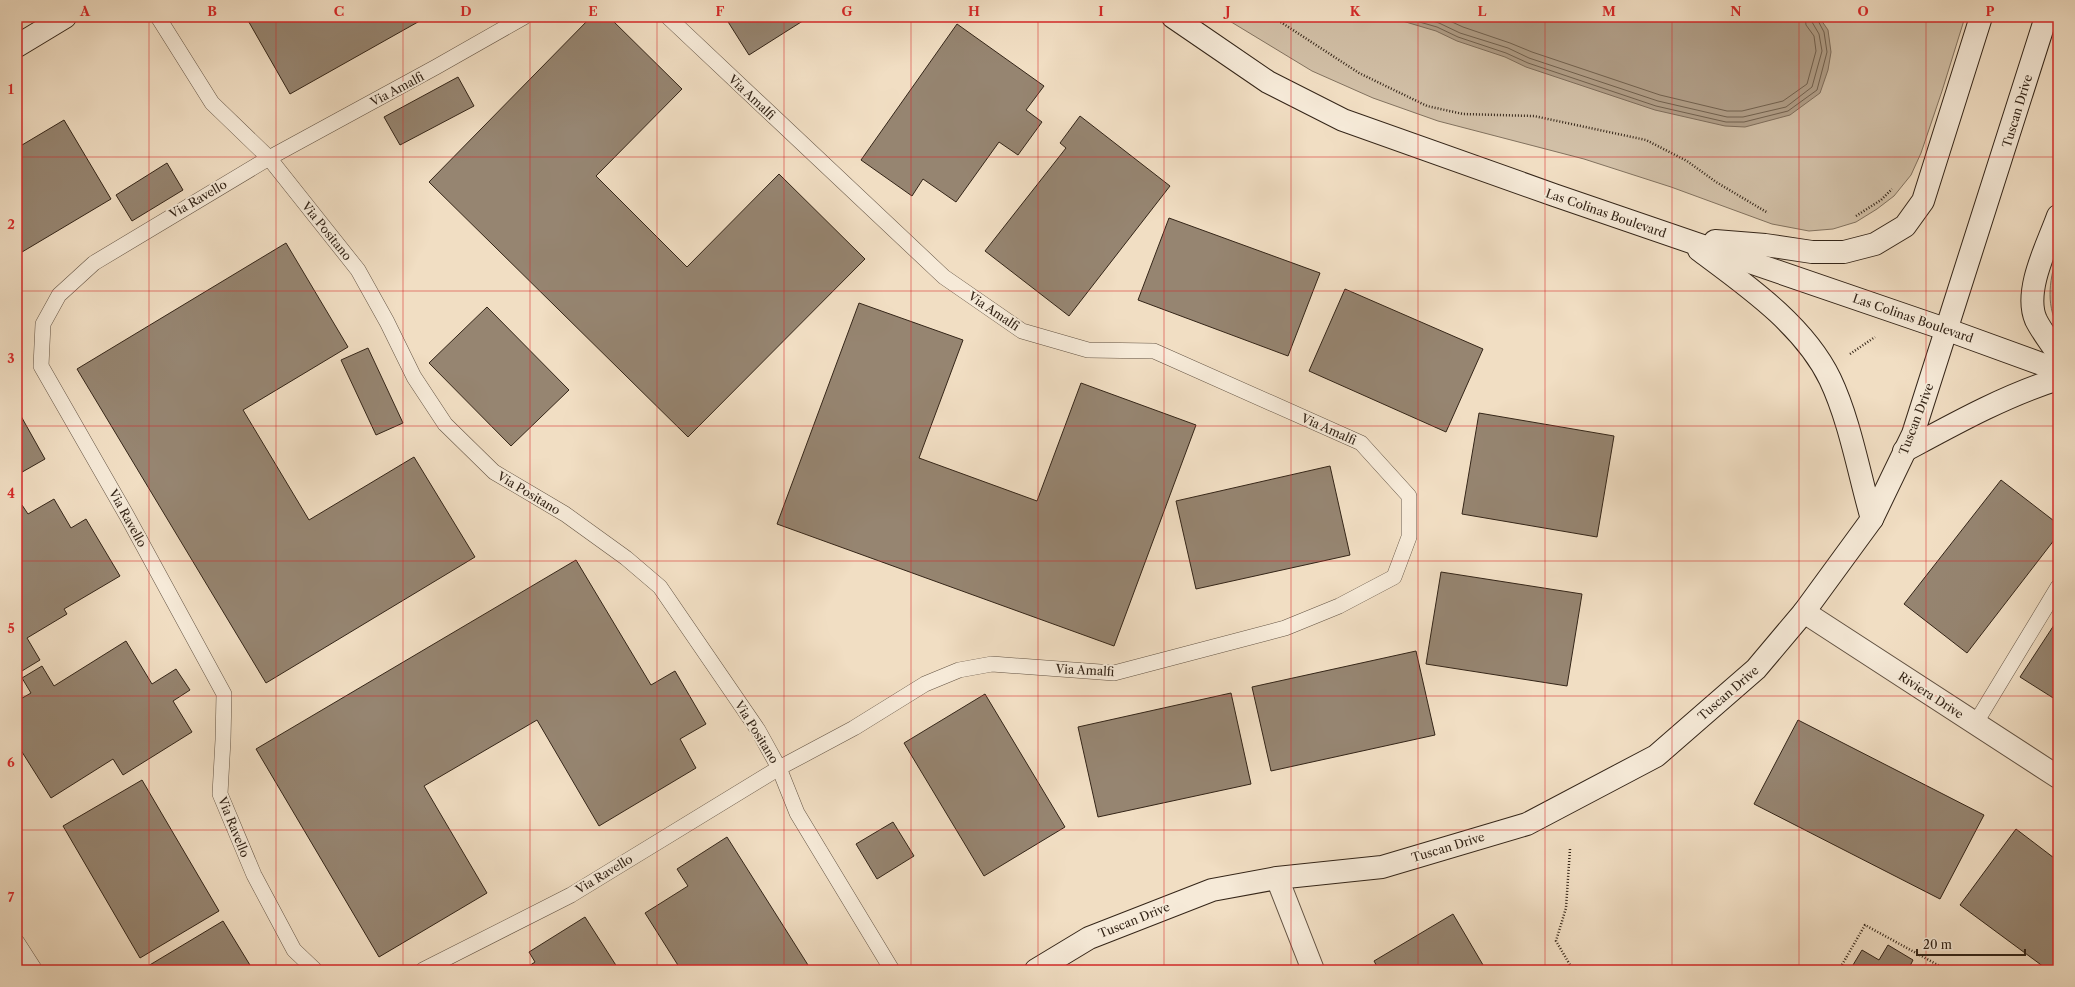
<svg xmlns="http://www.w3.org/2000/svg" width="2075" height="987" viewBox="0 0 2075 987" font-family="'Libre Caslon Text',serif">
<rect width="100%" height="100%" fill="#f1dec3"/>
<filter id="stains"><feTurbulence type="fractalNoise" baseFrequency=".005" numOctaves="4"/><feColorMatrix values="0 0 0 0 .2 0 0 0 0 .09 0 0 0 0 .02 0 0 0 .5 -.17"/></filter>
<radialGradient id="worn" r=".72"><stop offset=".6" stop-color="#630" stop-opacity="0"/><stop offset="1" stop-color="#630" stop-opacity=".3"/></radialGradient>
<g fill="#d1bfa6" stroke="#82725f">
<polygon points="1223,17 1965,17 1942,91 1921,153 1911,175 1894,196 1877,209 1856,222 1833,229 1809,231 1772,224 1671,187 1584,159 1438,121 1373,98 1312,71"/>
<path d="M 2058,252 L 2058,327 C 2045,302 2050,278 2058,252 Z"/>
</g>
<polygon fill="#b19f89" stroke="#7f6e5c" points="1389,17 1819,17 1828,30 1831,52 1828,70 1820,93 1790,115 1745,127 1725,126 1655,110 1526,67 1505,57 1457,41 1436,31"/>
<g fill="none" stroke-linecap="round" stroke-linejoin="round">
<g stroke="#726250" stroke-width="1">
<polyline points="1402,17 1437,27 1458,37 1506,53 1528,63 1656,106 1726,122 1744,122 1788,111 1817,90 1827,52 1824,32 1816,17"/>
<polyline points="1419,17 1439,23 1460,33 1508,48 1529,58 1658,101 1727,117 1743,117 1786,107 1812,87 1822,51 1819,34 1812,22 1811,17"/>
<polyline points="1441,17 1463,27 1510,43 1532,52 1660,95 1727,111 1742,111 1783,101 1807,84 1816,51 1814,36 1806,25 1805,17"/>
</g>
</g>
<g fill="#968571" stroke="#342518">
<polygon points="246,17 424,17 425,18 290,94"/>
<polygon points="591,17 609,17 682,89 596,176 687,267 779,174 865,259 688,437 429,182"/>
<polygon points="725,17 809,17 749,55"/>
<polygon points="957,24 1044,86 1026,110 1042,122 1018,155 999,142 956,202 923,179 912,196 861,160"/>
<polygon points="458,77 474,106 400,145 384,117"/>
<polygon points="1080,116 1170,186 1069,316 985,251 1066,148 1060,143"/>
<polygon points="64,120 111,199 17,255 17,148"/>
<polygon points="167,163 183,190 132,221 116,195"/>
<polygon points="1169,218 1320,273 1288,356 1138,300"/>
<polygon points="286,243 348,347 243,410 309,520 414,457 475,557 266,683 77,369"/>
<polygon points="1345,289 1483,349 1446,432 1309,371"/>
<polygon points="859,303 963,340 919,458 1037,501 1081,383 1196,425 1114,646 777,524"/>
<polygon points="487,307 569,390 511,446 429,363"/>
<polygon points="368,348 403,423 376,435 341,360"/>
<polygon points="17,409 45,459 17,475"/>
<polygon points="1479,413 1614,436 1597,537 1462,514"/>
<polygon points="1330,466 1350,555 1196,589 1176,501"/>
<polygon points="2001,480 2058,524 2058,535 1967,653 1904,604"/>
<polygon points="54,499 71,528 86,519 120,576 64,609 67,614 27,638 40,660 17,674 17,508 22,505 28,514"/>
<polygon points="576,560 651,685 675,671 706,724 680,739 696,768 599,826 537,720 424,786 487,893 379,957 256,749"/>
<polygon points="1441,572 1582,594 1567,686 1426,664"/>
<polygon points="2058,619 2058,701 2020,677"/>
<polygon points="126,641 152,684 176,669 190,690 173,701 192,732 123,775 113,759 51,798 17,744 17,701 31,693 22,678 42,666 54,686"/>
<polygon points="1416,651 1435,735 1271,771 1252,687"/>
<polygon points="1231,693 1251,784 1098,817 1078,727"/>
<polygon points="985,694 1065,827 984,876 904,743"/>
<polygon points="1798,720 1984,815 1940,899 1754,804"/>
<polygon points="142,780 219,911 140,958 63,826"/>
<polygon points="893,822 914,856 877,879 856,844"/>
<polygon points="2016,829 2058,861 2058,970 2048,970 1960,905"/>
<polygon points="727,837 808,965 801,970 681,970 645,913 688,886 677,869"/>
<polygon points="1453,914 1486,970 1379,970 1374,961"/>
<polygon points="585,917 619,970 523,970 535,962 529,952"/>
<polygon points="223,921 253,970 144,970 143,969"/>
<polygon points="1888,945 1913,960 1908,970 1850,970 1862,950 1879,960"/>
</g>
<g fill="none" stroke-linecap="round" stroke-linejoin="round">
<g stroke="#635343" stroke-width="16">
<g id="lane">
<polyline points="158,17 212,103 269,158 358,270 387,322 414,377 445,424 494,472 565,514 626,558 660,587 758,730 779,768 797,813 892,970"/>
<polyline points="1975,724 2058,587"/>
<polyline points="17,942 35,970"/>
<polyline points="315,970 294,950 254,875 220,794 223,740 224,694 127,516 41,366 43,324 59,295 94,263 269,158 436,67 524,17"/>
<polyline points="423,970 571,895 779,768 854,728 925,684 959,670 992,664 1114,673 1285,628 1339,606 1394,577 1409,537 1409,496 1361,443 1154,351 1088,350 1022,331 944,277 668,17"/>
</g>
</g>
<g stroke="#635343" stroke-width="24">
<g id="street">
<polyline points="1804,612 2058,777"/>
<polyline points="1277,878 1313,970"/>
</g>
</g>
<g stroke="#342518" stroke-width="24">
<g id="secondary">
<polyline points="1173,17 1268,82 1343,120 1554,195 1948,330 2058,370"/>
<polyline points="17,46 65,17"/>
<path d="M 2058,216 C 2048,244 2023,291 2036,320 C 2042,332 2051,343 2058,354"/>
<polyline points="1715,241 1765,245 1812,252 1844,252 1875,244 1905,226 1923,201 1981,17"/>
<path d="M 1699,250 C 1746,285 1804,325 1830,379 C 1850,421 1859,474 1872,519"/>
<path d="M 1904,451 C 1954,424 2004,396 2058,379"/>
<polyline points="1036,970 1089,938 1212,890 1277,878 1382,867 1527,824 1656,756 1756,669 1804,612 1872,519 1913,434 2046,17"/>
</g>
</g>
<g stroke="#342518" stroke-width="2.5" stroke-dasharray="1 2" stroke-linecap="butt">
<polyline points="1273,17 1359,73 1427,106 1463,114 1534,116 1646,140 1687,161 1716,182 1768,213"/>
<polyline points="1856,216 1881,200 1892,189"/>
<polyline points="1850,354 1875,337"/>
<polyline points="1570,849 1566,908 1556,941 1573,970"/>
<polyline points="1839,970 1865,925 1947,970"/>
</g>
<use href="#lane" stroke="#f6ead8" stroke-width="15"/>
<use href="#street" stroke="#f6ead8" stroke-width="22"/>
<use href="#secondary" stroke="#f6ead8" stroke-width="22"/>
</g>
<path fill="none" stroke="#d62828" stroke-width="1" stroke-opacity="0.55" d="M 149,17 L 149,970M 276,17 L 276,970M 403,17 L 403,970M 530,17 L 530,970M 657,17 L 657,970M 784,17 L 784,970M 911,17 L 911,970M 1038,17 L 1038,970M 1164,17 L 1164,970M 1291,17 L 1291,970M 1418,17 L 1418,970M 1545,17 L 1545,970M 1672,17 L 1672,970M 1799,17 L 1799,970M 1926,17 L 1926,970M 17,157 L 2058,157M 17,291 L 2058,291M 17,426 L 2058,426M 17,561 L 2058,561M 17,696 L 2058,696M 17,830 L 2058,830"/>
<g text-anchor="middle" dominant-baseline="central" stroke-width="4" stroke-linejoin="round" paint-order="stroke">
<g font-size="12" fill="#342518" stroke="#f6ead8">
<text transform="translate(397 89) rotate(-28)">Via Amalfi</text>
<text transform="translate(752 97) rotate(43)">Via Amalfi</text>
<text transform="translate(2017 111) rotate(-73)">Tuscan Drive</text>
<text transform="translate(198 199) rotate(-30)">Via Ravello</text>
<text transform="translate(1606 213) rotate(19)">Las Colinas Boulevard</text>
<text transform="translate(327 231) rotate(51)">Via Positano</text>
<text transform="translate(994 311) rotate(34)">Via Amalfi</text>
<text transform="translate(1913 318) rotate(19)">Las Colinas Boulevard</text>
<text transform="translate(1916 419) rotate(-69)">Tuscan Drive</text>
<text transform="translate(1329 429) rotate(24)">Via Amalfi</text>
<text transform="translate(529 493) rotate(31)">Via Positano</text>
<text transform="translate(128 518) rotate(61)">Via Ravello</text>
<text transform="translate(1085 670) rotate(3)">Via Amalfi</text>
<text transform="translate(1728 693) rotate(-41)">Tuscan Drive</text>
<text transform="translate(1931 695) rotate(33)">Riviera Drive</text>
<text transform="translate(757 732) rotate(58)">Via Positano</text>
<text transform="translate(234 827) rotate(68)">Via Ravello</text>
<text transform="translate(1448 847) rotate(-17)">Tuscan Drive</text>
<text transform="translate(604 874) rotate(-31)">Via Ravello</text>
<text transform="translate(1134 920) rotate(-22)">Tuscan Drive</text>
</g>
</g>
<rect width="2075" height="987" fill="none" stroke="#f1dec3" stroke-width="44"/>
<path d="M1917 949v6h108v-6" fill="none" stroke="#342518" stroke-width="2"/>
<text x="1923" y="949" font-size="12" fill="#342518" stroke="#f6ead8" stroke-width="3" paint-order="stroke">20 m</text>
<rect x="22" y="22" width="2031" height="943" fill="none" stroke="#d62828" stroke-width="1.5"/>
<g font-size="13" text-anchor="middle" font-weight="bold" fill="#d62828">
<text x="85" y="16">A</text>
<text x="212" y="16">B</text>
<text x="339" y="16">C</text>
<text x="466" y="16">D</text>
<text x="593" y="16">E</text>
<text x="720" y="16">F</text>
<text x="847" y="16">G</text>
<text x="974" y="16">H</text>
<text x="1101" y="16">I</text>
<text x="1228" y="16">J</text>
<text x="1355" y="16">K</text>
<text x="1482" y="16">L</text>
<text x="1609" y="16">M</text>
<text x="1736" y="16">N</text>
<text x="1863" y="16">O</text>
<text x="1990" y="16">P</text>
<text x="11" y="94">1</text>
<text x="11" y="229">2</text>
<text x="11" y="363">3</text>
<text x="11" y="498">4</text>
<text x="11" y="633">5</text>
<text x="11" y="767">6</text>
<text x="11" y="902">7</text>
</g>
<rect width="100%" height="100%" filter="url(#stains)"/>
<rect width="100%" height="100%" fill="url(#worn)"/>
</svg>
